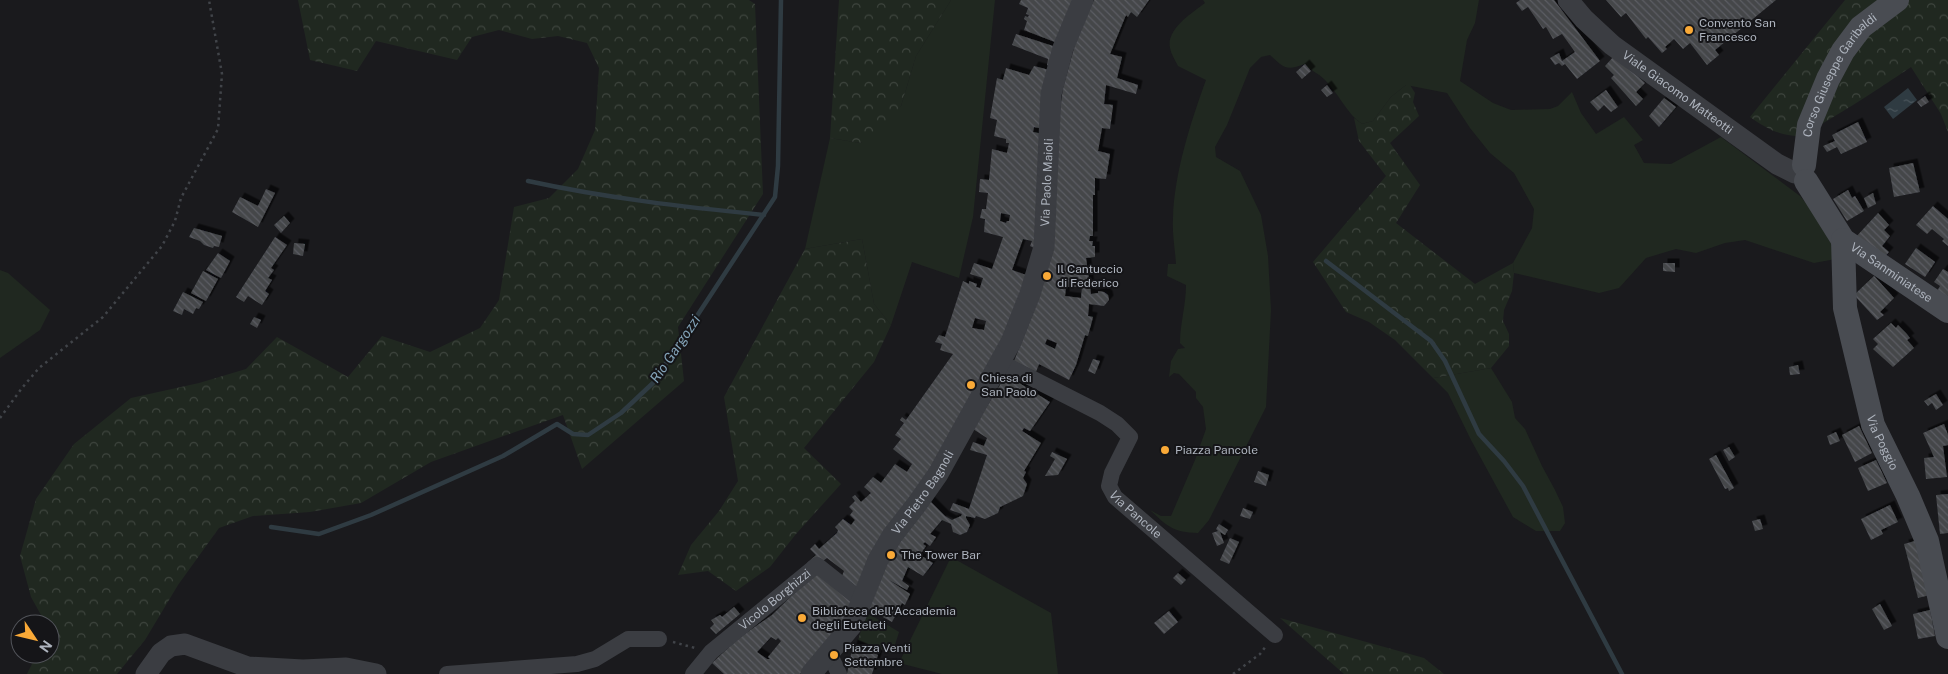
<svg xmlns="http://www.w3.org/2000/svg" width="1948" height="674" viewBox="0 0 1948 674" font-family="'Public Sans',sans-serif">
<defs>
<pattern id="forest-crowns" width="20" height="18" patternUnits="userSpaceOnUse" patternTransform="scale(1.25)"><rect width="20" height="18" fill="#202820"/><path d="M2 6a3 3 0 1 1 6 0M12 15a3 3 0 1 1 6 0" fill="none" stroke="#3e453e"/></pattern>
<pattern id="water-ripples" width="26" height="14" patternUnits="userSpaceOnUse" patternTransform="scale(1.25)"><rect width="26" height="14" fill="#2f3b42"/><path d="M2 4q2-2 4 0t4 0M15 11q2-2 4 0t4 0" fill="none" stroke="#4a555b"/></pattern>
<pattern id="building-back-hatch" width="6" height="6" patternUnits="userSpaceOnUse" patternTransform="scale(1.25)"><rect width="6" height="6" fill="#44464a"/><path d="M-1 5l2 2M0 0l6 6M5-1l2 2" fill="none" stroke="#5c5e62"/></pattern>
<filter id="shadow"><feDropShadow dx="4.5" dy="-4.5" stdDeviation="0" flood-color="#0009"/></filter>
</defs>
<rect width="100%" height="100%" fill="#1a1a1d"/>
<g fill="#202820">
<polygon points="951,0 995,0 973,217 959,278 912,262 891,325 874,304 862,239 805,249 830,138 861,143 901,106 916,56"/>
<path d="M 1203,0 L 1479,0 L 1475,23 L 1467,40 L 1460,81 L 1493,103 L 1511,110 L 1550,109 L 1558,106 L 1572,92 L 1581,113 L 1596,134 L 1624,117 L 1643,140 L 1634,145 L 1644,163 L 1671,164 L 1721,137 L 1800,196 L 1827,228 L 1836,259 L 1814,263 L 1745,240 L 1725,243 L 1696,253 L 1676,249 L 1646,258 L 1619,288 L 1599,293 L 1514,273 L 1513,263 L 1532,228 L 1534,209 L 1514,173 L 1490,153 L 1470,128 L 1447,93 L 1406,85 L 1391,97 L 1373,121 L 1362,124 C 1346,113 1338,92 1324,79 C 1318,73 1311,71 1305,64 C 1286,71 1284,68 1270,55 L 1261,57 L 1250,68 L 1227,125 L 1215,147 L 1216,157 L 1240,171 L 1261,215 L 1268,256 L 1271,310 L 1266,407 L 1209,520 L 1198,533 C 1173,532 1168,527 1150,510 L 1161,516 L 1171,516 L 1195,460 L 1206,429 L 1203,407 L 1196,398 L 1196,392 L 1179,374 L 1174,373 L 1169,377 L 1171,361 L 1178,349 L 1185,348 L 1180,343 C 1180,324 1186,305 1186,285 L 1167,276 L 1168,264 L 1176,264 C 1175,249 1172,233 1173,218 C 1174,174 1191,121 1206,80 L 1178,66 C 1175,60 1171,54 1170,48 C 1166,29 1192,13 1205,3 Z"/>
<polygon points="0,270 8,273 50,310 40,330 0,358"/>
<polygon points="1491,368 1512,402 1515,418 1525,429 1542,466 1555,490 1563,507 1565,523 1560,531 1536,531 1513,517 1471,440 1448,393 1433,378"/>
<polygon points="951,557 1051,613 1058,674 942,674 899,663"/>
</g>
<g fill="url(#forest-crowns)">
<polygon points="298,0 749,0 755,4 763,194 678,327 684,381 582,469 563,415 431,462 361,503 310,512 253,516 219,528 178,585 145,640 117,674 27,674 37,654 50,654 50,624 46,624 31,597 20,556 36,499 74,444 131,398 199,383 246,369 277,337 348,377 382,336 430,352 480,328 499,300 514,207 549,198 578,169 595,130 599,68 587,43 558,36 532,39 499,30 472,37 457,60 376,41 357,71 310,60"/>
<polygon points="839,0 951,0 916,56 901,106 881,131 861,143 830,138"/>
<path d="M 1845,0 L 1948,0 L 1948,132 L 1941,114 L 1911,67 C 1895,78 1808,136 1796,136 C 1778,135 1764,127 1750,117 Z"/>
<polygon points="1406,85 1410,85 1415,93 1413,102 1419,116 1390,143 1420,185 1396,223 1475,284 1513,263 1514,273 1512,291 1504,310 1503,321 1509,334 1509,346 1491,368 1433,378 1395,340 1369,322 1346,312 1313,262 1386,176 1359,141 1354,118 1362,124 1373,121 1391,97"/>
<polygon points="862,239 874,304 891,325 874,362 804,448 841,484 796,534 770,567 736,591 708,571 678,575 691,545 719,511 738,481 724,397 805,249"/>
<polygon points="867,613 899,632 892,654 858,640"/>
<polygon points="1280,618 1424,658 1444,674 1344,674"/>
</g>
<polygon fill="url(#water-ripples)" points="1908,88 1917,100 1893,119 1884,107"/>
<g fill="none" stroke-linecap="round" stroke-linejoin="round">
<g stroke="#2f3b42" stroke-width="4.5">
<path d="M 528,181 C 606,198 684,207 764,215"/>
<polyline points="1326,261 1431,341 1445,361 1479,434 1504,461 1523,486 1622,674"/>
<polyline points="271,527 319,534 371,515 503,456 557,424 573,434 588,435 621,413 653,383 775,197 778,166 781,0"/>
</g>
</g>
<g fill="url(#building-back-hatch)" fill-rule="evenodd" filter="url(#shadow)">
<polygon points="1021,0 1078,0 1060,44 1024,30 1027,21 1024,19 1025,16 1028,17 1029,15 1026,14 1028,8 1019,4"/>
<path d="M 1094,0 L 1149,0 L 1137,17 L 1131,12 L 1128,17 L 1126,15 L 1110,54 L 1122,57 L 1117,78 L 1138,85 L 1136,94 L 1106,85 L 1104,104 L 1113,105 L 1110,129 L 1102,128 L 1098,151 L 1110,154 L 1106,179 L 1095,178 L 1095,195 L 1093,195 L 1093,236 L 1090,236 L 1089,241 L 1093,241 L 1092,246 L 1095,246 L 1095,257 L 1086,258 L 1091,294 L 1098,293 L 1098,291 L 1104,292 L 1108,295 L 1109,300 L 1104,306 L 1089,304 L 1088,316 L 1093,317 L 1088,336 L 1085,335 L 1076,365 L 1069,380 L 1039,364 L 1036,372 L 1014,361 L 1034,311 L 1063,88 L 1079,30 ZM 1066,287 L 1082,287 L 1081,298 L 1065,296 ZM 1047,339 L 1057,343 L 1055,349 L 1045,344 Z"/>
<polygon points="1520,0 1554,0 1600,61 1577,79 1565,64 1562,66 1559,63 1555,65 1550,58 1559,53 1562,61 1575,52 1562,34 1553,39 1546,27 1543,29 1528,7 1522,11 1516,3"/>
<polygon points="1606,0 1776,0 1715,50 1719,55 1707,65 1690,43 1683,49 1674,39 1665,47 1667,49 1662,53 1648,37 1646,39 1626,13 1621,17"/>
<polygon points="1016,34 1059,48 1054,67 1047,65 1048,59 1012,45"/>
<polygon points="1615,55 1645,83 1636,92 1643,99 1636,106 1611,78 1614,75 1605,66"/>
<polygon points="1305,64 1311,71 1302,79 1296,72"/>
<path d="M 1034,66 L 1053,71 L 1044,129 L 1034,127 L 1033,132 L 1043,134 L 1034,248 L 1030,246 L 1032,241 L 1023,239 L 1012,270 L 1026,275 L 1003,344 L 861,590 L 842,576 L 844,571 L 827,558 L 823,561 L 807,563 L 816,555 L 810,549 L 815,544 L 819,549 L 837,533 L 838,530 L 835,527 L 843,519 L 851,525 L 855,520 L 850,515 L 853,511 L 849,507 L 855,501 L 852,497 L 855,495 L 861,502 L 871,493 L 864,487 L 873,477 L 881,483 L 895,464 L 907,472 L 912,464 L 893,449 L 901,439 L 895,435 L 904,423 L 900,420 L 902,417 L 906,420 L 953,354 L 940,350 L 942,344 L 935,342 L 939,335 L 945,337 L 963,281 L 969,284 L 969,281 L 977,284 L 976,287 L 980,288 L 983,278 L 970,274 L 974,263 L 992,269 L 1003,237 L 984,232 L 985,219 L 980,218 L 982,209 L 986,209 L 988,193 L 979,192 L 980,179 L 989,180 L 992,149 L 1007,153 L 1009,143 L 1006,143 L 1006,139 L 994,136 L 997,120 L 990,118 L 997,78 L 1003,80 L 1006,68 L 1029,75 ZM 1001,213 L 1010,215 L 1009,221 L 1007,221 L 1006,223 L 1000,221 ZM 975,318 L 986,321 L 984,330 L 972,328 Z"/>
<polygon points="1327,85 1333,93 1327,97 1321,90"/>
<polygon points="1606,90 1618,107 1611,112 1604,105 1598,111 1590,102"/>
<polygon points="1925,96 1929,102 1921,107 1917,102"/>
<polygon points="1664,98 1676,107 1659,127 1649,116"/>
<polygon points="1858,122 1867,142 1841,154 1837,147 1827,152 1823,146 1835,141 1832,135"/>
<polygon points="1913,163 1920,192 1894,197 1889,168"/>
<polygon points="266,189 275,193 258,227 232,212 240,197 258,206"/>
<polygon points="1848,190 1852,198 1855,196 1864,211 1847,221 1833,199"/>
<polygon points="1873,193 1876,204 1868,208 1864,198"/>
<polygon points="1933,206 1948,219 1948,246 1942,241 1944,239 1932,229 1927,234 1916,225"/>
<polygon points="1878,213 1889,225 1884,230 1890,236 1882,246 1889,252 1882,260 1855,238"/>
<polygon points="284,216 290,223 281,233 274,225"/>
<polygon points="194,228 222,236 219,247 214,246 213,248 204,245 200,241 189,237"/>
<polygon points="275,237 287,245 271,268 274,270 268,278 272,280 265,291 269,294 262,305 248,296 244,302 236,297"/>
<polygon points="294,243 305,244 303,256 293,254"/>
<polygon points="1916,248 1935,262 1925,277 1905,264"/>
<polygon points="218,253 230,261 221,278 206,270"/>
<polygon points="1663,263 1675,263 1675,272 1663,271"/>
<polygon points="1943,269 1948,272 1948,302 1936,293 1940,286 1934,282"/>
<polygon points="203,271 218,279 206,301 191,293"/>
<polygon points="1874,276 1894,298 1880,312 1884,315 1877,320 1854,295"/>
<polygon points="183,292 203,302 199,309 196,308 193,314 184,309 182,315 173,311"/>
<polygon points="254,317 261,320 257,328 250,324"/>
<polygon points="1891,323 1896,328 1898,325 1906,333 1910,338 1907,340 1914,348 1893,367 1873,349 1878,344 1873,339"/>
<polygon points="1093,359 1100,361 1095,374 1088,371"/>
<polygon points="1798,365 1800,374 1790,375 1789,367"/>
<polygon points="1006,375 1050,402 1030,431 1024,428 1022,431 1041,443 1024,471 1026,472 1023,478 1027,484 1023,496 1000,507 998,513 985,519 976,516 975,518 966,516 966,518 970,525 967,532 960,535 953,532 951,524 942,520 930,534 936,537 930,546 925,542 923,544 926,546 920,555 933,563 923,576 908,567 902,581 909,586 907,590 889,580 910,594 905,605 902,603 892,622 866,608 878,576 928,499 945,516 952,520 961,516 962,514 950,510 953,503 969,509 987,455 970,450 973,442 984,446 987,438 973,429"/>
<polygon points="1936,394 1943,405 1936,410 1932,403 1928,406 1924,401"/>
<polygon points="1944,424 1948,435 1948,445 1943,446 1947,477 1926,479 1924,458 1934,457 1923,433"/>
<polygon points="1859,426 1872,453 1855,462 1842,435"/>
<polygon points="1836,432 1840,441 1830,445 1827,436"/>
<polygon points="1729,447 1735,457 1729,461 1723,450"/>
<polygon points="1052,452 1067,459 1058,475 1045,476 1055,459 1050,456"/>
<polygon points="1716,455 1734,488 1729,491 1728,488 1725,489 1709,459"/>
<polygon points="1876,460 1887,483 1868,491 1858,468"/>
<polygon points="1258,471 1269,475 1266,486 1254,482"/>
<polygon points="1948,494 1948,533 1940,534 1936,495"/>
<polygon points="1890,505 1898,522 1881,530 1883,534 1871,540 1861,519"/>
<polygon points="1243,508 1253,512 1250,519 1240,516"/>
<polygon points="1760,519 1763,529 1755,531 1752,521"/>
<polygon points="1219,524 1228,530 1225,535 1220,532 1224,543 1217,546 1212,533 1218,531 1216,529"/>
<polygon points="1230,538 1239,542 1229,564 1220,560"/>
<polygon points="1915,541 1930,595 1918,598 1904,544"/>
<path d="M 815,573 L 855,603 L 841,624 L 800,674 L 724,674 L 712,663 L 739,638 L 772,615 ZM 771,637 L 776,640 L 778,638 L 781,641 L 768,657 L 770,659 L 767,659 L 757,652 Z"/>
<polygon points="1178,573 1186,580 1181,585 1173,578"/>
<polygon points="1880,604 1892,626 1884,630 1872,609"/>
<polygon points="734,607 740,614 716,634 710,628 714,624 711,620 720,615 722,617"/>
<polygon points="1930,610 1935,636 1918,639 1913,614"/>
<polygon points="1169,611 1178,622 1164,634 1154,623"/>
<polygon points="853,644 878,655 872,674 847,674"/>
</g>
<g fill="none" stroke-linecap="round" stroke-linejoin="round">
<g stroke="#414449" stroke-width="2.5" stroke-dasharray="2.5 4" stroke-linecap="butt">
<polyline points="0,418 22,388 39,368 103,317 162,246 175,221 181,198 218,129 222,74 209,0"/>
<polyline points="673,642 695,648"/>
<polyline points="1233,674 1260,654 1266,646"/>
</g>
<g stroke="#3b3d42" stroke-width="16">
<path id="s1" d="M 1000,362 L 1100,413 L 1117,424 L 1130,437 L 1112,473 L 1109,486 L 1115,497 L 1275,635"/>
<polyline points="829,653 839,674"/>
<polyline points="447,674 577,664 595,659 628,639 659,639"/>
<path id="s2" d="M 693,674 L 711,652 L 817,565 L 861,600"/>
</g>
<g stroke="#3b3d42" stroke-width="21">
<path id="s3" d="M 1568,0 L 1584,19 L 1612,45 L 1777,164 L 1795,173"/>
<polyline points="146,674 161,653 171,646 185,644 248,667 303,670 346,668 376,674"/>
<path id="s4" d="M 811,674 L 852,625 L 878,560 L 892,536 L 917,504 L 938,474 L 1011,342 L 1030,294 L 1044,247 L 1051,94 L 1063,48 L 1083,0"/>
</g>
<g stroke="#494c52" stroke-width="24">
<path id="s5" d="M 1804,165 L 1809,125 L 1828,79 L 1843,51 L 1861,27 L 1897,0"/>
<path id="s6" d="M 1806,181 L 1843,240 L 1948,311"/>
<path id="s7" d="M 1843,240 L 1845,308 L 1873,425 L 1908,496 L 1927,541 L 1948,637"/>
</g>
</g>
<g fill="#f9a937" stroke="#151518" stroke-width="2">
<circle cx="1689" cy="30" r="5"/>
<circle cx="1047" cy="276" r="5"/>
<circle cx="971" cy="385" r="5"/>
<circle cx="1165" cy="450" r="5"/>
<circle cx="891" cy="555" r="5"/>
<circle cx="802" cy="618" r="5"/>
<circle cx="834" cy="655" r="5"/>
</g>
<g text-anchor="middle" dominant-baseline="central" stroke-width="4" stroke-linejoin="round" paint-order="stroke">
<g font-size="12" fill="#adb3bd" stroke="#151518" text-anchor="start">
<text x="1699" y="23">Convento San<tspan x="1699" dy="14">Francesco</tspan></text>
<text x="1057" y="269">Il Cantuccio<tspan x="1057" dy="14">di Federico</tspan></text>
<text x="981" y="378">Chiesa di<tspan x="981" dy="14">San Paolo</tspan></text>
<text x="1175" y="450">Piazza Pancole</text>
<text x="901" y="555">The Tower Bar</text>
<text x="812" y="611">Biblioteca dell'Accademia<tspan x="812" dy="14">degli Euteleti</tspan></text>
<text x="844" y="648">Piazza Venti<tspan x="844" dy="14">Settembre</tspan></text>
</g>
<g font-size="12" fill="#adb3bd" stroke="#151518">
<text stroke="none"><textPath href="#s5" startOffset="99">Corso Giuseppe Garibaldi</textPath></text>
<text stroke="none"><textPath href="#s3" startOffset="144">Viale Giacomo Matteotti</textPath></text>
<text stroke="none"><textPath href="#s4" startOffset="555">Via Paolo Maioli</textPath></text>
<text stroke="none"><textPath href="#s6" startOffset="128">Via Sanminiatese</textPath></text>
<text stroke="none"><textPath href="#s7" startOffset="208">Via Poggio</textPath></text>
<text stroke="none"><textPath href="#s4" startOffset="215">Via Pietro Bagnoli</textPath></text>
<text stroke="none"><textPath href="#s1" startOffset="244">Via Pancole</textPath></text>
<text stroke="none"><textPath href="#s2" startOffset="111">Vicolo Borghizzi</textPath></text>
</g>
<g font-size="14" font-style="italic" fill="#83a3b8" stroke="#151518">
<text transform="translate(675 349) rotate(-56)">Rio Gargozzi</text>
</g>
</g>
<g transform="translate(35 639) rotate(125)"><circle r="24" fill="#151518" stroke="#52545a"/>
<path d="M0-4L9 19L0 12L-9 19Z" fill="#f9a937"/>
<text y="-8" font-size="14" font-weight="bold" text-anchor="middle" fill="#adb3bd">N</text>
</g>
</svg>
